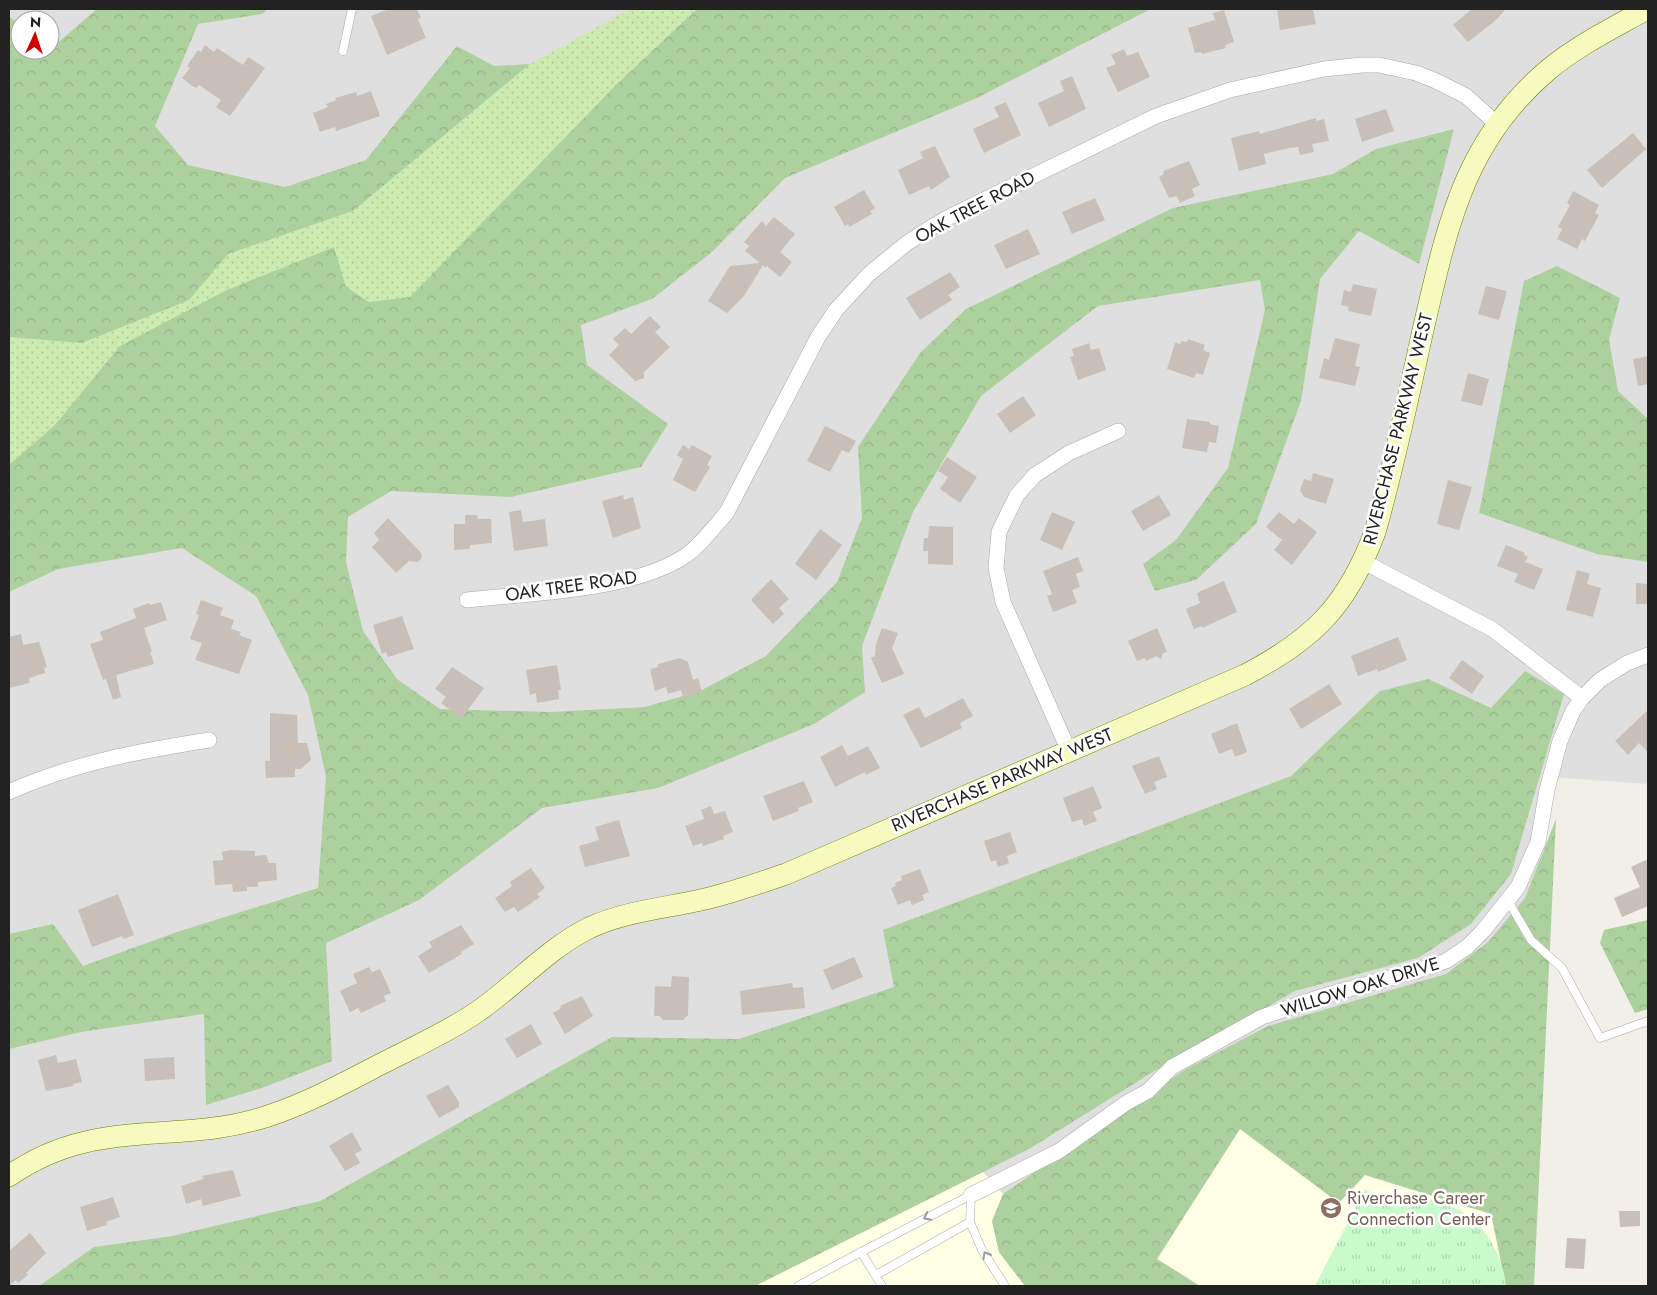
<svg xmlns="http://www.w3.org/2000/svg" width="1657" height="1295" viewBox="0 0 1657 1295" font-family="Jost,sans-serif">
<defs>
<pattern id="grass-dots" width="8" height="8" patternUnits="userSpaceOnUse" patternTransform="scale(1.25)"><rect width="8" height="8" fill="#cdebb0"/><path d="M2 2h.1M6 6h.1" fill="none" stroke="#b0c997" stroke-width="1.8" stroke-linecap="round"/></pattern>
<pattern id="forest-crowns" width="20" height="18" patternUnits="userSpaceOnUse" patternTransform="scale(1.25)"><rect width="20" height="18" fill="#add19e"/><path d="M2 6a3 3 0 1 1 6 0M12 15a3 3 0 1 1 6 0" fill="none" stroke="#95b388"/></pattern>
<pattern id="park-tufts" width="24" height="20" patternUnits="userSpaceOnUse" patternTransform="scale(1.25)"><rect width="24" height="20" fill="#c8facc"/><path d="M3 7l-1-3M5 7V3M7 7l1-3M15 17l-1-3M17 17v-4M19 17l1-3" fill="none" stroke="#acd6af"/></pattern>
</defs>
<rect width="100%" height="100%" fill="#f2efe9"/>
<path fill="#e0dfdf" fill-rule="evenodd" d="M 9,9 L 1648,9 L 1648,784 L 1551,777 L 1531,940 L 1523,1286 L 9,1286 ZM 20,20 L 50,20 L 50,50 L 20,50 Z"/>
<g fill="#ffffe5">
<polygon points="1240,1128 1338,1202 1365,1175 1492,1214 1506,1286 1200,1286 1157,1259"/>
<polygon points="983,1172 1003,1194 992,1221 999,1252 1025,1286 755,1286"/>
</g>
<polygon fill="url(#grass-dots)" points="630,9 702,9 409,318 9,465 9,337 82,343 188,300 228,254 353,211 530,64"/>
<g fill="url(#forest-crowns)">
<polygon points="97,9 268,9 262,14 198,24 155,126 188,165 285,187 366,160 457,46 494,66 530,64 353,211 228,254 189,300 82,343 9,337 9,17 20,24 20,50 50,50 50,42 55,45"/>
<polygon points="697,9 1151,9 977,98 785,178 712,252 652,299 581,325 587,365 668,424 641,467 511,497 391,491 348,517 346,562 363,631 397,679 440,709 551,712 645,707 700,691 766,656 837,582 862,518 858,447 920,353 966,309 1173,208 1333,174 1376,149 1454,129 1419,264 1359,231 1320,279 1301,401 1256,524 1196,580 1155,591 1143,564 1176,540 1228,468 1265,310 1260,280 1098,306 981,396 913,512 862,646 865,692 814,724 658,788 542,808 419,900 326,943 332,1061 262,1088 206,1105 204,1014 81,1032 9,1049 9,934 53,924 83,966 177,932 318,888 326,776 308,695 256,596 182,548 58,569 9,592 9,465 55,425 120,346 227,290 334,247 346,287 369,302 410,297 617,84"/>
<polygon points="1557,266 1620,298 1609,340 1618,391 1648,419 1648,562 1597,554 1479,513 1524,281"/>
<polygon points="1525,671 1564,694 1511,874 1471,924 1418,958 1295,991 1153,1072 1029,1149 755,1286 39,1286 94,1247 172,1236 320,1201 612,1037 739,1039 894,987 883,930 1291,776 1380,691 1428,679 1491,708"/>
<polygon points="1556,819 1534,1286 1506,1286 1491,1214 1365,1175 1339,1203 1240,1129 1157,1259 1200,1286 1025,1286 999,1252 992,1221 1003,1194 1186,1069 1268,1026 1446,974 1488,942 1525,898"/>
<polygon points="1648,920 1648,1009 1635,1013 1600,943 1604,930"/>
</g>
<path fill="url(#park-tufts)" d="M 1365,1189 L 1383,1200 C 1430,1193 1472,1203 1495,1249 C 1500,1260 1506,1274 1505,1286 L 1315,1286 Z"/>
<g fill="#c7bfb8">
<polygon points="389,9 417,9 421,18 418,19 426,38 387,55 371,16"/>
<polygon points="1277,9 1313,9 1316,24 1280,30"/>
<polygon points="1472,9 1506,9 1496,20 1468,42 1453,25"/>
<polygon points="1224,10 1234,42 1225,45 1226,48 1202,54 1201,52 1195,53 1188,28 1215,20 1213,13"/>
<polygon points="205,45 214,52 217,48 243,65 248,57 265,68 230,116 216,107 221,100 199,85 197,88 192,86 182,78 190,68 187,66 198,50 201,52"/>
<polygon points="1124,49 1127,56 1138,52 1150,77 1118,92 1106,68 1116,64 1111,55"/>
<polygon points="1072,76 1086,109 1049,127 1038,103 1064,91 1060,81"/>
<polygon points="371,91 380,116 336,131 335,127 320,132 313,113 328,107 326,104 336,100 335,98 356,92 357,96"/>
<polygon points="1006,102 1021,135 984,153 973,129 999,117 994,107"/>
<polygon points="1386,109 1394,131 1362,142 1355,119"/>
<polygon points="1316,118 1316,121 1324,119 1329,141 1312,144 1314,152 1300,155 1298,147 1289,148 1264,154 1266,164 1239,171 1231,138 1259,131 1260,134"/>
<polygon points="1633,133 1646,149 1602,188 1587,170"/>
<polygon points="935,146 950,177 931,190 929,186 909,195 898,170 923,158 920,152"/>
<polygon points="1189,161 1200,185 1192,189 1195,196 1180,203 1177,196 1169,198 1159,177 1164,174 1163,171"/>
<polygon points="864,190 875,208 870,211 872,214 849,227 848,224 845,226 834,207"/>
<polygon points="1573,191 1599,205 1595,213 1599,215 1585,241 1582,239 1577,249 1557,239 1562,229 1558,227 1570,205 1567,203"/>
<polygon points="1095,198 1105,220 1072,234 1062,212"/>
<polygon points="774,217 795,234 780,252 792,262 780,277 767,266 765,268 763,265 744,296 727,313 708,301 730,266 760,263 745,251 749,246 744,242 762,221 766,226"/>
<polygon points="1028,229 1040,254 1006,269 994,245"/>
<polygon points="950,272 960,287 948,295 952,300 920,320 906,298"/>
<polygon points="1353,284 1377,289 1371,316 1348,311 1349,307 1341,305 1344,290 1351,292"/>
<polygon points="1486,286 1507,291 1499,320 1478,314"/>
<polygon points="650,316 661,327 655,332 670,347 644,372 644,378 635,381 609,355 619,345 613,339 625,328 631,334"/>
<polygon points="1335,338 1360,344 1355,366 1360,367 1355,386 1319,378 1324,358 1329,360"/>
<polygon points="1188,339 1205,345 1203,350 1210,353 1203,375 1196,373 1194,378 1167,369 1175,343 1180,344 1182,341 1187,342"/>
<polygon points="1089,343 1091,350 1099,348 1106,370 1078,380 1070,357 1074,356 1072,349"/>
<polygon points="1648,356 1648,384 1638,386 1633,359"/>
<polygon points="1468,373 1489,379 1482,406 1461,401"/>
<polygon points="1023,396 1036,415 1010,433 997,414"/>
<polygon points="1187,419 1210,422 1210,424 1219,426 1216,443 1209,442 1207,452 1182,448"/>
<polygon points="825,426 856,441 849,453 842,450 830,472 807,461"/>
<polygon points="683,445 689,449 692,445 712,456 707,465 710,467 695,492 673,480 683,459 677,455"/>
<polygon points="947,457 977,477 960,503 940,489 948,477 938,471"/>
<polygon points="1313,473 1334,479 1326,504 1304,497 1300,490 1304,479 1311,481"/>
<polygon points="1448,480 1472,487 1459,530 1437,524"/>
<polygon points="623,495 624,500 633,497 641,528 613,538 602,501"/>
<polygon points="1159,495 1171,515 1143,531 1131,511"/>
<polygon points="521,510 523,522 545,519 548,546 514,551 509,512"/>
<polygon points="1052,512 1075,522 1062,550 1040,540"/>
<polygon points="1279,512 1294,524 1299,518 1317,532 1292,565 1274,550 1282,540 1266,527"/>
<polygon points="465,515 477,515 478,519 491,519 492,543 470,545 470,549 454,550 454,524 465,524"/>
<polygon points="388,518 421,553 422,558 418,562 409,561 396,573 372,547 379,540 374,533"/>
<polygon points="929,526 953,527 953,565 928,564 928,551 923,551 924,538 928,538"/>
<polygon points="820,529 842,545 816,580 795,564"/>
<polygon points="1506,545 1525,553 1524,555 1528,557 1525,562 1543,569 1534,590 1514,582 1518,574 1497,566"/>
<polygon points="1078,557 1083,571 1076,574 1080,587 1072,590 1077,603 1053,612 1047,596 1052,594 1043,571"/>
<polygon points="1577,570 1590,574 1587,584 1601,588 1593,617 1566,610"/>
<polygon points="771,579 789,599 779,608 784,614 773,624 751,600"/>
<polygon points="1224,581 1237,612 1202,628 1202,626 1194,629 1186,609 1200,603 1197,594 1201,591"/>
<polygon points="1636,583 1648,584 1648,604 1636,604"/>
<polygon points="201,600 223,608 220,615 234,620 231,629 241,632 239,635 252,640 239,674 195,660 202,643 190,639 199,615 196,614"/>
<polygon points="161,602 167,620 144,628 152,652 150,652 154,664 116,675 121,697 113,700 106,679 103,680 90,644 103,640 100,632 136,618 133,609 149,603 150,605"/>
<polygon points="402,616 414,649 388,657 386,652 382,654 373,625"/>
<polygon points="882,628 898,633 892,648 904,674 882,683 871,658 875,656 876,644"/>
<polygon points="1157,628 1167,652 1163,653 1161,659 1156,656 1146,661 1145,658 1137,661 1128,641"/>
<polygon points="21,634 23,645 39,642 47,667 44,668 45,673 29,678 30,683 9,688 9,637"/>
<polygon points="1398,637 1407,660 1378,672 1377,669 1358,676 1351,656"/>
<polygon points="680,658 688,662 693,680 698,678 702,692 683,698 681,690 668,694 666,687 655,691 650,669 658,667 658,664"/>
<polygon points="1462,660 1484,676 1472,694 1449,678"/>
<polygon points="557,665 561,690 558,690 559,699 537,703 536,693 530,695 526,670"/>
<polygon points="452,667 484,688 462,718 441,703 446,697 435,689"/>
<polygon points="1329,684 1342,704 1301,729 1289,709"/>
<polygon points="963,698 973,716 960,723 962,728 921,748 903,715 919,707 925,718"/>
<polygon points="1648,710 1648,752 1639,743 1628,755 1615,741"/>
<polygon points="270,713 297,715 298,743 307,743 311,760 301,769 295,769 295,777 266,778 265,761 270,761"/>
<polygon points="1237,723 1247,752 1235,757 1232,749 1219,754 1211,734"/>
<polygon points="842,745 848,756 868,746 880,768 866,775 865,772 835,787 820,757"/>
<polygon points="1159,756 1167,777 1154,782 1157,789 1145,794 1132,766"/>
<polygon points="804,781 813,802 798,808 799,811 773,821 763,796"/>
<polygon points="1093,786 1102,808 1093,812 1097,821 1084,826 1082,819 1072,822 1063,798"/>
<polygon points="711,806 714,814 725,811 733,832 723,836 724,839 703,846 702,843 693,846 685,826 704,819 701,810"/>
<polygon points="619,820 630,856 585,867 579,846 599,840 595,827"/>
<polygon points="1010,832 1017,852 1007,856 1009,863 998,867 996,860 991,862 984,841"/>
<polygon points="231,850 255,851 255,856 266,855 269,863 276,863 277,880 258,882 258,887 247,887 247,891 233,892 232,884 215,885 213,861 223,860 222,852"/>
<polygon points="1648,859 1648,906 1622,917 1614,898 1640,887 1631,867"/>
<polygon points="531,868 545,888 537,894 540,897 518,912 514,907 505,912 495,898 512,886 510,882"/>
<polygon points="920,869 929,892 922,895 924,900 912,905 910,900 898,905 891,888 896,886 895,883 902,880 901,876"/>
<polygon points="118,894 134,935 123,939 122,936 92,947 78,910"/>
<polygon points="461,925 474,944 461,952 462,954 429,973 418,956 432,947 429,942"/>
<polygon points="854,957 863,977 832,990 823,970"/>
<polygon points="369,967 372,972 380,969 391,993 384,996 386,1001 361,1013 358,1008 350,1012 340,991 357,983 353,974"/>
<polygon points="672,976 689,977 688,1015 683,1020 664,1020 659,1016 654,1016 655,986 671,987"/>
<polygon points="792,983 793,988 803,987 805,1008 742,1015 740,991"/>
<polygon points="582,996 593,1016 565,1034 553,1013 561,1008 560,1006"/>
<polygon points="531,1024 542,1044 517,1058 505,1039"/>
<polygon points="56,1055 58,1063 76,1059 82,1082 73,1084 73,1086 46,1091 38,1060"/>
<polygon points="174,1057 175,1079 145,1081 144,1059"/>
<polygon points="448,1085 459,1102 459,1107 439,1118 426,1096"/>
<polygon points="352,1132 362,1150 355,1154 360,1163 345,1171 329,1146"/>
<polygon points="233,1170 241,1196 203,1206 201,1199 186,1204 181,1186 203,1179 202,1176"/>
<polygon points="113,1197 120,1217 106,1222 107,1225 87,1231 80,1207"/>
<polygon points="1619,1211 1640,1211 1640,1226 1620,1227"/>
<polygon points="30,1233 46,1253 26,1273 28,1275 18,1283 16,1280 9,1286 9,1251"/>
<polygon points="1567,1238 1586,1239 1584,1269 1565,1268"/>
</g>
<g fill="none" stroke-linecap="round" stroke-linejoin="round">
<g stroke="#a9a9a9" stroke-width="9">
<g id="lane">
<polyline points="343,51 352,9"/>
<polyline points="1507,899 1531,940 1562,968 1600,1038 1648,1021"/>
<polyline points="876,1275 970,1222"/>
<polyline points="798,1286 861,1252"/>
<polyline points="882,1286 861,1252 971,1195 970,1222 982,1250 1005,1286"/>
</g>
</g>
<g stroke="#a9a9a9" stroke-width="16">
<g id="street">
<polyline points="1364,562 1492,629 1582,698"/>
<path d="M 467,600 C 531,593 636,591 688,554 C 703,542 715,526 727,512 L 818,337 L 836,310 L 869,274 L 907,243 L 927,230 L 949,217 L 1156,116 L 1230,90 L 1324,69 L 1362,65 L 1379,65 L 1416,73 L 1434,80 L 1466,96 L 1498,125"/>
<polyline points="1069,751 1003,602 996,568 999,532 1017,495 1035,475 1069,453 1118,431"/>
<path d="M 9,792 C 73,763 140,751 209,740"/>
<polyline points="971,1195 1059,1151 1126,1103 1148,1091 1172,1067 1262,1017 1320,997 1419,970 1446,961 1467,947 1483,931 1518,887 1538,842 1547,790 1560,741 1573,711 1582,698 1600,680 1627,663 1648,655"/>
</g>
</g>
<g stroke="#707d05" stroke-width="22">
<path id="secondary" d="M 9,1176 C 97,1114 179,1147 271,1115 C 310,1102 346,1082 383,1063 C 414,1047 448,1032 477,1012 C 515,986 547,949 589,928 C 625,911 667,908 705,899 C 732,893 759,883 786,874 L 1245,675 C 1314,639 1347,606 1375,532 C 1394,466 1408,398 1423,330 C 1447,228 1463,142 1548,70 C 1578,45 1613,28 1647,9"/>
</g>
<use href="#lane" stroke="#fff" stroke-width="8"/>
<use href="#street" stroke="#fff" stroke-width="15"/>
<use href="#secondary" stroke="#f7fabf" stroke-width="21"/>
</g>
<defs><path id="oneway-chevron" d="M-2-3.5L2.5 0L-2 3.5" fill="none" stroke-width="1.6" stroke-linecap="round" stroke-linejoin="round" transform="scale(1.25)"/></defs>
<g stroke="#9c9c9c">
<use href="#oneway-chevron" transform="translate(927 1217) rotate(153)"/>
<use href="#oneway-chevron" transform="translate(986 1255) rotate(-120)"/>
</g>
<defs>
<g id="school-disc" transform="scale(1.125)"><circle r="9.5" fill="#8d6e63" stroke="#fff"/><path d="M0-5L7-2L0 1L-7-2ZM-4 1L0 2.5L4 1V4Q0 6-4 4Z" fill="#fff"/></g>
</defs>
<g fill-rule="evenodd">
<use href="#school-disc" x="1331" y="1208"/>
</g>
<g text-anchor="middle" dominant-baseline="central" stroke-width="5" stroke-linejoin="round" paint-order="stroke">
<g font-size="18" fill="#222" stroke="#fff">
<text transform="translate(975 207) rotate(-28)">OAK TREE ROAD</text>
<text transform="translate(1398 429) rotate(-76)">RIVERCHASE PARKWAY WEST</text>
<text transform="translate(571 586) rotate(-8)">OAK TREE ROAD</text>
<text transform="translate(1002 780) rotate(-23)">RIVERCHASE PARKWAY WEST</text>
<text transform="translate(1360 987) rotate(-17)">WILLOW OAK DRIVE</text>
</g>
<g font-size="18" fill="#785e54" stroke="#fff" text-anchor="start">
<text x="1347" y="1198">Riverchase Career<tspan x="1347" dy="21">Connection Center</tspan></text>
</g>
</g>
<rect width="1657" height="1295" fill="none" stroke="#222222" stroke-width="20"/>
<g transform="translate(35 35) rotate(3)"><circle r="24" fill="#ffffff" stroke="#a7a7a7"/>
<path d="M0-4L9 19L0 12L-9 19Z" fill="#d40000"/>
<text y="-8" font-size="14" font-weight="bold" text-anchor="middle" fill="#222222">N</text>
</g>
</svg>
